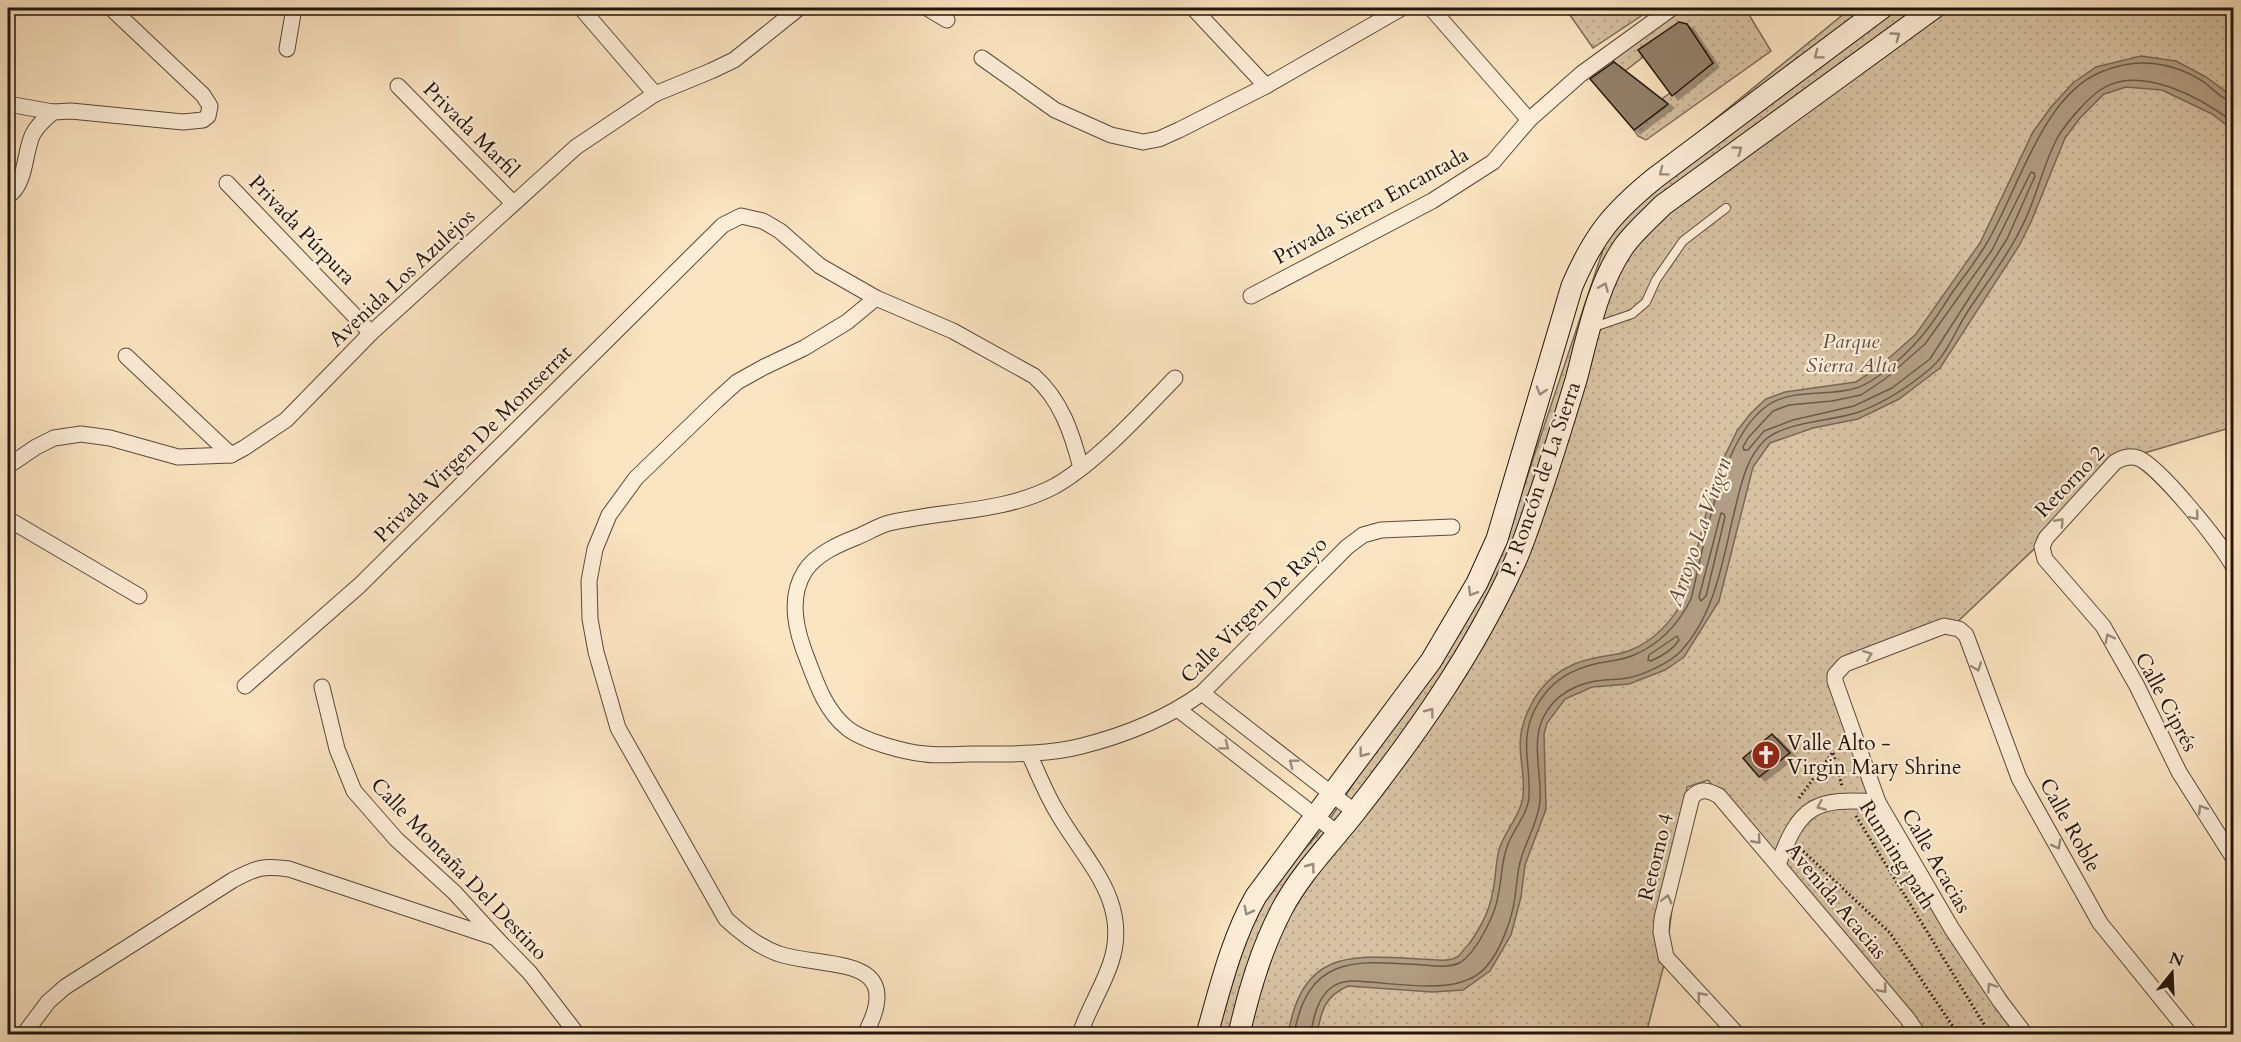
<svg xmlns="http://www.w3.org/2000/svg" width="2241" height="1042" viewBox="0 0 2241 1042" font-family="Cardo,serif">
<defs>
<pattern id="park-dots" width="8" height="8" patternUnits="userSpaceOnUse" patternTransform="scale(1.5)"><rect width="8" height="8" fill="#d6c1a2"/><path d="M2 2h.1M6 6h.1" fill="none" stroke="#b7a58a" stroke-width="1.8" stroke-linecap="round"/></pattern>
<filter id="shadow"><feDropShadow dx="6" dy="4" stdDeviation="0" flood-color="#0004"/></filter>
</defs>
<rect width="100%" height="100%" fill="#fbe4c1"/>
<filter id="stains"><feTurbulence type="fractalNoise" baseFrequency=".00333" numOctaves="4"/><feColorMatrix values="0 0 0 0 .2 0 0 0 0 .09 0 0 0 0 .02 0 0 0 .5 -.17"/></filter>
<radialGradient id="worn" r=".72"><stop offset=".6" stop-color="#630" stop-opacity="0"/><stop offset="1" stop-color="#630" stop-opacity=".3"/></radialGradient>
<g fill="url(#park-dots)" stroke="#7c6b58" stroke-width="1.5">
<polygon points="1565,8 1653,8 1593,48"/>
<polygon points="1676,8 1745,8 1771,51 1646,140 1638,136 1634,130 1666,106 1663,98 1713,63 1687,24 1639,50 1643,57 1625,71 1608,57"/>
<polygon points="1851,8 2233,8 2233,427 2131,457 1953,626 1845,664 1839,694 1878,802 2025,1034 1918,1034 1907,1018 1708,780 1687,787 1666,957 1646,1034 1210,1034 1246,914 1326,825 1499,561 1621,196"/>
</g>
<path fill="#b29e84" stroke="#796754" stroke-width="1.5" d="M 2141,56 L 2176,61 L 2206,77 L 2233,97 L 2233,130 L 2212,114 L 2162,90 L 2126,87 L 2104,94 L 2080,118 L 2065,138 L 2031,222 L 2019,246 L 1940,368 L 1899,399 L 1858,419 L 1813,428 L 1770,443 L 1753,467 L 1719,601 L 1684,657 L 1665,670 L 1629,684 L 1592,687 L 1565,699 L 1547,723 L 1544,734 L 1546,809 L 1525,865 L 1521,897 L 1511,935 L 1490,971 L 1463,990 L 1432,992 L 1348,986 C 1325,996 1321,1011 1317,1034 L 1288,1034 C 1303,950 1349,955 1421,959 C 1431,959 1447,963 1457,957 C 1461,955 1465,947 1469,944 C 1479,930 1489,912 1492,895 C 1496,880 1495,865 1499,850 C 1504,832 1521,815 1523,796 C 1526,763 1512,747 1528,711 C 1541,681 1563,664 1595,658 C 1607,655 1620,655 1631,650 C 1655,640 1673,620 1685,597 L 1716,474 L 1737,431 L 1751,413 L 1766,399 L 1785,392 L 1856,382 L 1876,369 L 1897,351 L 1916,334 L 1980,243 L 2033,132 L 2051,107 L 2073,83 L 2096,67 Z"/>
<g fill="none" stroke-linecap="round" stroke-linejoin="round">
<g stroke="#6a5a48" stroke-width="1.5">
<polygon points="2031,172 2034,173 2035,176 2007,239 1930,359 1892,388 1854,406 1793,420 1764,431 1748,450 1744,450 1743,447 1748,438 1773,411 1789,405 1832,401 1861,395 1885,379 1925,344 1992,250"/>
<polygon points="1721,513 1724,514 1725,517 1706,596 1701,601 1699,597"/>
<path d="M 1677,636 L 1679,640 C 1673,650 1662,656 1651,661 L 1648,660 L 1649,655 Z"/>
<path d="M 1294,1034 C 1309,953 1357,961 1425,965 C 1436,966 1451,968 1461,962 C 1477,951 1495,915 1498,896 C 1502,879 1501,863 1507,847 C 1512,831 1528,814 1529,797 C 1531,764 1519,741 1535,709 C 1549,682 1570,669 1599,663 C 1610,661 1623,660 1634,655 C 1660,644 1679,623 1691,599 C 1705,544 1720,438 1768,405 C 1793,388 1829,397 1856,388 C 1876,382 1907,354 1920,338 C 1933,324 1943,306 1954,290 C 1965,275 1976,261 1985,246 C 2017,195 2041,96 2101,72 C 2136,57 2172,61 2204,82 C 2213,89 2222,100 2234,102"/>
<path d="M 1311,1034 C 1313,1018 1318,997 1332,987 C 1344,979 1356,981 1369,982 C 1403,984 1461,996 1486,967 C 1501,950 1512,919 1515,897 C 1517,884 1517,871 1521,859 C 1526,841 1539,819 1540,801 C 1542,775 1531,743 1543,718 C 1554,694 1579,682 1604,680 C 1612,679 1620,680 1627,678 C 1642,676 1671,662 1681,651 C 1716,613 1723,558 1735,509 C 1741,485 1746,458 1765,440 C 1786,421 1834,421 1859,412 C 1885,402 1910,386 1931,368 C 1948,353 1956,329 1968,311 C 1988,281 2010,253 2025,220 C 2038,193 2044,161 2059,135 C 2068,121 2087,99 2100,90 C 2139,63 2202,98 2234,123"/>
</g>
</g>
<g fill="#93816b" stroke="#23150d" stroke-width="1.5" filter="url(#shadow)">
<polygon points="1679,22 1687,24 1713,63 1672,96 1638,50"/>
<polygon points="1614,62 1668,104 1634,130 1590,79"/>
<polygon points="1772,734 1790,753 1759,777 1743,758"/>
</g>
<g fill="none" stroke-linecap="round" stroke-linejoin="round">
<g stroke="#59493a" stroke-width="10">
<polyline id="lane" points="1591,328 1632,314 1646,302 1656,280 1683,241 1726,208"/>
</g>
<g stroke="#59493a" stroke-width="17">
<g id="street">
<polyline points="581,8 655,94"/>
<polyline points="927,8 947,20"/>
<polyline points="1193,8 1266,86"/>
<polyline points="1431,8 1529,120"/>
<polyline points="287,49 294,8"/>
<polyline points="982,58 1055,110 1111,135 1143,142 1159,139 1179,130 1266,86 1402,8"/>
<polyline points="398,86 513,203"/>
<polyline points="8,104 53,112 71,111 183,122 203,120 208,116 210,106 203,95 111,8"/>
<polyline points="227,183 371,333"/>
<path d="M 8,196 C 26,184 24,155 32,136 C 36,126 45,119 53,112"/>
<polyline points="1251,296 1432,201 1493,162 1529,120 1581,74 1672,8"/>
<polyline points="126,356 231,455"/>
<path d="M 1175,378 C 1142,412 1096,463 1055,486 C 1004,513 944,510 889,523 C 878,526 867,533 857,537 C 839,544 816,554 805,571 C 787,599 797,634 808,661 C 817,685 826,711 847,728 C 863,741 904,752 925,754 C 941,756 958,754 974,754 C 1010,754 1047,755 1082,746 C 1125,735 1166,719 1202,693 L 1347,547 L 1363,535 L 1381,530 L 1452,527"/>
<polyline points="8,466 36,447 54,438 81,434 110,438 178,457 231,455 244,448 286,420 371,333 576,147 655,94 711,71 734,60 799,8"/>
<polyline points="8,519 139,596"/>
<path d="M 2234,568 C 2223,545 2159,466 2138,458 C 2129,455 2122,458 2115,462 L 2046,538 L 2042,547 L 2045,559 L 2103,626 L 2137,686 L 2179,772 L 2234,859"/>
<path d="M 245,686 L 360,585 L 723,225 L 741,216 L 763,221 L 780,231 L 820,266 L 876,298 L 953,331 L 1034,376 C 1061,400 1072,433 1081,468"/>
<polyline points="322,687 337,749 354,791 396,839 455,893 496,938 530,973 577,1034"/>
<polyline points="1202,693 1355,812"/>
<polyline points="1179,710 1337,833"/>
<path d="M 1029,754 C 1038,773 1046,794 1057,812 C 1085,861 1131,901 1111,962 C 1103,987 1088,1009 1080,1034"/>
<path d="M 1778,865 C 1800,804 1815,798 1878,802"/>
<path d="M 24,1034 L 48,1002 L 65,987 L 233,880 C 256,868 263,865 289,869 L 496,938"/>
<path d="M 865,1034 C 908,954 827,969 779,954 C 759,947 741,933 726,919 L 618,728 L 596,652 L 590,619 L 589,581 L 595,549 L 609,515 L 636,478 L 716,401 L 737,382 L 764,367 L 804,348 L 847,322 L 876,298"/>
<path d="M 1737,1034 L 1666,957 L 1661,932 L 1662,918 L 1692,797 C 1701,788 1708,790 1719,796 L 1907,1018 L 1918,1034"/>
<polyline points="2025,1034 2000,1001 1952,929 1878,802 1835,681 1835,675 1845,664 1944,626 1959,629 1966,635 2019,778 2100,923 2190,1034"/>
</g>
</g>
<g stroke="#23150d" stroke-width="23">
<g id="secondary">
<path d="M 1207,1034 C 1220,988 1232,938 1256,896 L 1431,661 L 1477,583 L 1497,539 L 1572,286 C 1594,235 1612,213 1655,178 L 1882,8"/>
<path d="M 1239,1034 C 1249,991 1261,949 1282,909 C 1301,873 1331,843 1356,811 C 1417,733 1473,654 1514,564 C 1525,540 1533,513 1542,488 C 1554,452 1565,416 1576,380 C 1588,335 1597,285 1624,246 C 1635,231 1650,218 1663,205 L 1934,8"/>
</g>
</g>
<g stroke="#23150d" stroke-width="3" stroke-dasharray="1.5 3" stroke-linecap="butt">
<polyline points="1799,798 1833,752 1842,786"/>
<polyline points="1856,816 1990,1034"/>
<polyline points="1800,848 1890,933 1958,1034"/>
</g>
<use href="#lane" stroke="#fcedd7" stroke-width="8"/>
<use href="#street" stroke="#fcedd7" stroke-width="15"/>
<use href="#secondary" stroke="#fcedd7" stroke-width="21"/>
</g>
<defs><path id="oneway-chevron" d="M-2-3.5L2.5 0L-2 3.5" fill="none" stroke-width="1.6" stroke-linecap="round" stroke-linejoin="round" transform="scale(1.5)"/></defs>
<g stroke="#9a8c7c">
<use href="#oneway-chevron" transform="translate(1896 36) rotate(-36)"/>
<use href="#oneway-chevron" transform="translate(1818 55) rotate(143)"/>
<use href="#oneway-chevron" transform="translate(1738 150) rotate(-36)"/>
<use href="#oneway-chevron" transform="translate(1663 172) rotate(143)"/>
<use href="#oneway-chevron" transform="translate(1604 287) rotate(-67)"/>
<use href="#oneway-chevron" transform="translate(1541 391) rotate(107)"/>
<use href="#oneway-chevron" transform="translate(2195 516) rotate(50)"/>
<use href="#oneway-chevron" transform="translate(2060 522) rotate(-48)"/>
<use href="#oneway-chevron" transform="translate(1472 592) rotate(121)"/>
<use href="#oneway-chevron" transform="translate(2109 638) rotate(-117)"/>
<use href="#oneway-chevron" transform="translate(1868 655) rotate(-21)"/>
<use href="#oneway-chevron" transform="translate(1977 667) rotate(69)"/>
<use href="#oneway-chevron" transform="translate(1430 712) rotate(-53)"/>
<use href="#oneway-chevron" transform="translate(1225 746) rotate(37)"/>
<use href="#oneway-chevron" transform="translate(1363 753) rotate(127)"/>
<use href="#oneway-chevron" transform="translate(1293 763) rotate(-143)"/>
<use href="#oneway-chevron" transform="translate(1821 806) rotate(156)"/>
<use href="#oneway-chevron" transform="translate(2202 809) rotate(-121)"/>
<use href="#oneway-chevron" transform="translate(1757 840) rotate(48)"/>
<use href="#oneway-chevron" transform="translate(2057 845) rotate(61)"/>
<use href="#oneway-chevron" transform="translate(1311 867) rotate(-53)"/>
<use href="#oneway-chevron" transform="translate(1667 899) rotate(-76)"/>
<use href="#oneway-chevron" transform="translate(1248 911) rotate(117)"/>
<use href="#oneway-chevron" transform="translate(1991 987) rotate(-124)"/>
<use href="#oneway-chevron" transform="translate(1883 989) rotate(50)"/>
<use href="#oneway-chevron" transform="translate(1701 996) rotate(-132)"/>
</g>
<defs>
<g id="church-disc" transform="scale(1.5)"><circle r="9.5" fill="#8f2418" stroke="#fcedd7"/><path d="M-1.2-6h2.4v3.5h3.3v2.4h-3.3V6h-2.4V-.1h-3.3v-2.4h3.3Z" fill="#fff"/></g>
</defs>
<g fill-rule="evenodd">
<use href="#church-disc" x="1766" y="755"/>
</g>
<g text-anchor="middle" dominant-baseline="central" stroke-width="4.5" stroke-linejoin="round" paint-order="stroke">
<g font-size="21" fill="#23150d" stroke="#fcedd7">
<text transform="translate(471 130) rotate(45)">Privada Marfil</text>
<text transform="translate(1371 206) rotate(-29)">Privada Sierra Encantada</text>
<text transform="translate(302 230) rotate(46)">Privada Púrpura</text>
<text transform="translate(402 278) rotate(-43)">Avenida Los Azulejos</text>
<text transform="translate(473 444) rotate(-45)">Privada Virgen De Montserrat</text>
<text transform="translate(1541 479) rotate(-71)">P. Roncón de La Sierra</text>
<text transform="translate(2070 482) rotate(-46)">Retorno 2</text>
<text transform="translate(1254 610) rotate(-45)">Calle Virgen De Rayo</text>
<text transform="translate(2166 702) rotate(62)">Calle Ciprés</text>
<text transform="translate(2070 825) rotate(61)">Calle Roble</text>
<text transform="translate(1897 855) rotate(58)">Running path</text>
<text transform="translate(1656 857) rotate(-76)">Retorno 4</text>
<text transform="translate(1936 861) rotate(60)">Calle Acacias</text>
<text transform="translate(459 869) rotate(46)">Calle Montaña Del Destino</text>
<text transform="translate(1836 901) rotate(50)">Avenida Acacias</text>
</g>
<g font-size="21" font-style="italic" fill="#625141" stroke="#fcedd7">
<text x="1851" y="341">Parque<tspan x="1851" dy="24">Sierra Alta</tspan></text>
</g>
<g font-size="21" fill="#23150d" stroke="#fcedd7" text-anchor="start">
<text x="1787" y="743">Valle Alto -<tspan x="1787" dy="24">Virgin Mary Shrine</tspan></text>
</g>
<g font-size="22" font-style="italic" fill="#5c4c3d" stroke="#fcedd7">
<text transform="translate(1699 532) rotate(-71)">Arroyo La Virgen</text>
</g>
</g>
<rect width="2241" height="1042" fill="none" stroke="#fbe4c1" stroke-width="30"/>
<rect x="9" y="9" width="2223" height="1024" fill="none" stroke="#23150d" stroke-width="3"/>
<rect x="15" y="15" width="2211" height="1012" fill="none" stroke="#23150d" stroke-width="1.5"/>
<g transform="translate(2172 973) rotate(18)" stroke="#fcedd7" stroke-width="4.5" paint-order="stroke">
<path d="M0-4.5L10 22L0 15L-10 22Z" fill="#23150d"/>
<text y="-9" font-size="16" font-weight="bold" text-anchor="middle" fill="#23150d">N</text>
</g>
<rect width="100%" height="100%" filter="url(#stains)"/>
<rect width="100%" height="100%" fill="url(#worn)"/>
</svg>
